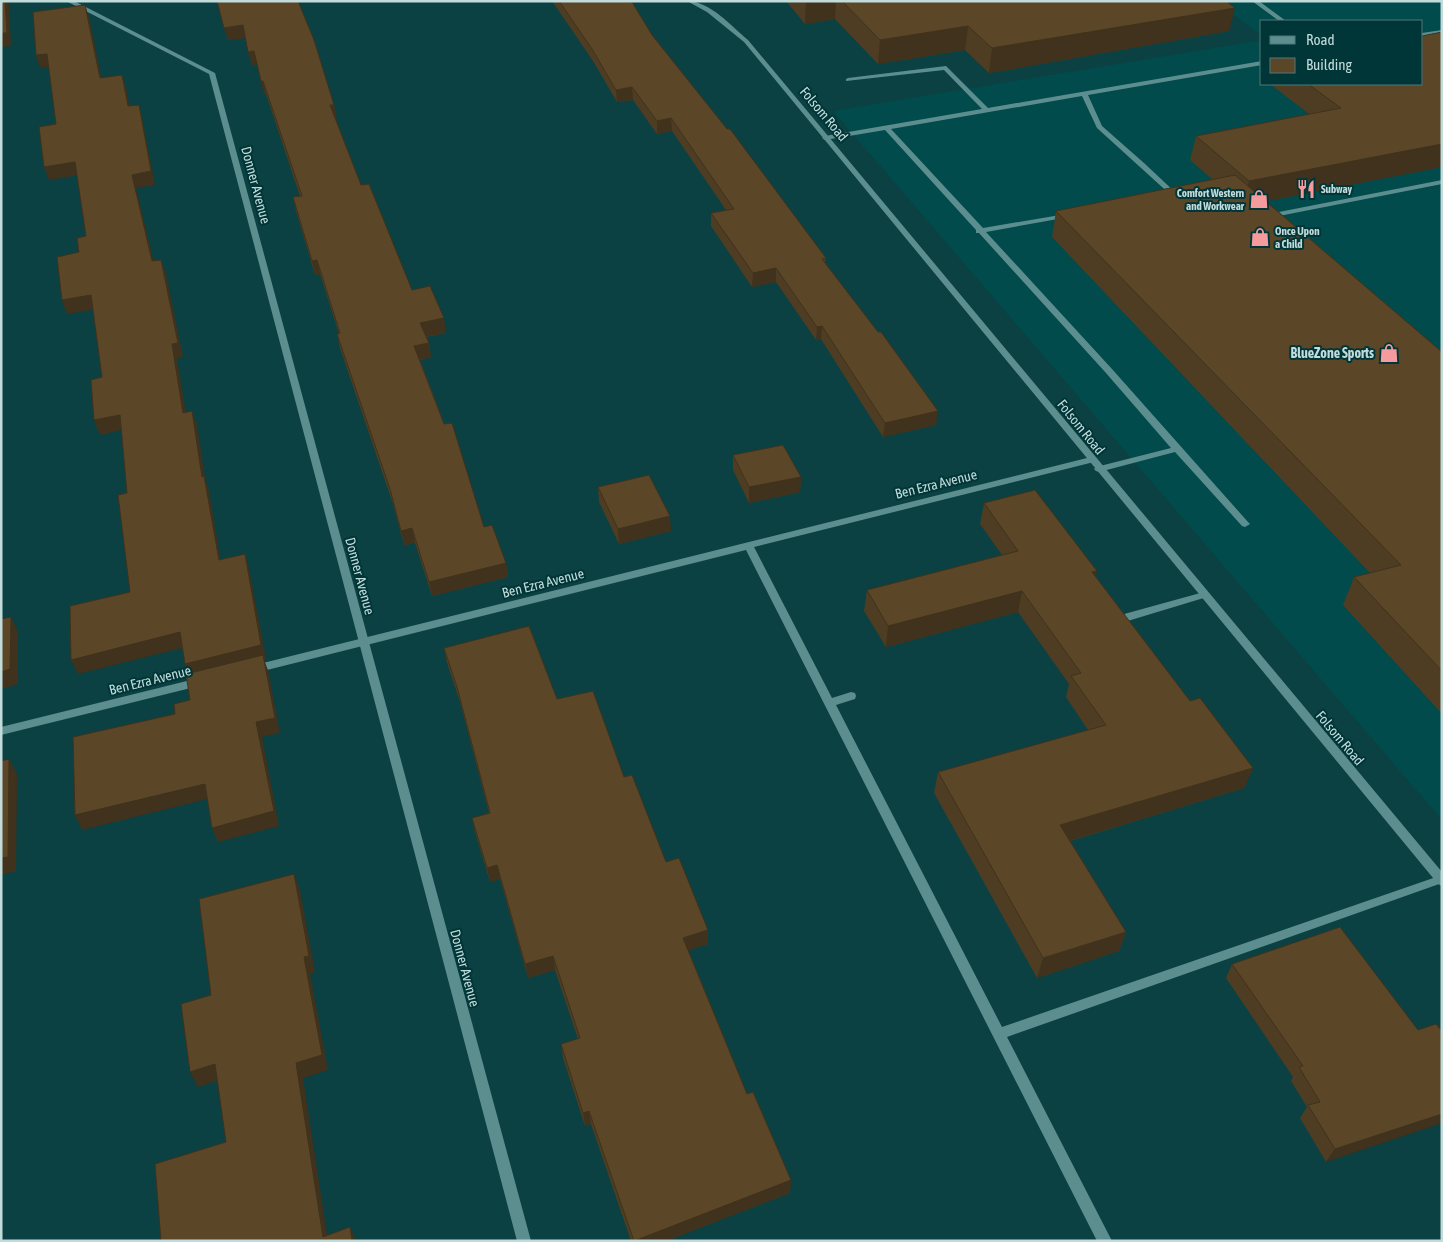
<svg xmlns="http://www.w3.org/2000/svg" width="1443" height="1242" viewBox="0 0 1443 1242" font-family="'Asap Condensed',sans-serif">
<rect width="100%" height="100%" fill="#0b4142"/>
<polygon fill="#014b4c" points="1215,1 1442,1 1442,820 833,111 1262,40 1262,84 1422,84 1422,21 1262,21 1262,36"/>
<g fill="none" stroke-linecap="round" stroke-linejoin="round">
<g fill="#5d8e8f" fill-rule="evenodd">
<polygon points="1252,1 1259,1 1286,21 1279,21"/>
<polygon points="1442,30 1442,34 1422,37 1422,33"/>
<polygon points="1262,61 1262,65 1088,95 1102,126 1144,163 1176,193 1176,197 1173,197 1097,128 1082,96 891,129 983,228 1072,213 1073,215 1069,217 986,232 1112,369 1248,522 1250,524 1245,527 1242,526 1175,452 1099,472 1096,471 1094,469 1096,467 1171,448 1106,373 979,233 976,233 976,230 885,130 825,140 822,138 825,136 982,109 944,70 846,81 846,79 848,78 946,66 988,108"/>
<polygon points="1442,180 1442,184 1269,218 1265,216 1269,214"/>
<polygon points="1091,457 1095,460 1094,462 754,547 832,698 851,692 855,693 856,696 855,699 836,705 1002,1027 1442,875 1442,883 1007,1037 1112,1241 1097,1241 746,550 255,673 251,672 250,669 251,666 255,665"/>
<polygon points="1204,592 1207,593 1209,595 1207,597 1121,623 1116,619 1117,616"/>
<polygon points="199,678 203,679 204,682 203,685 1,735 1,727"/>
</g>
<polygon fill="#5d8e8f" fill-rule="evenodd" points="66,1 74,1 215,73 531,1241 517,1241 209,74"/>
<path fill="#5d8e8f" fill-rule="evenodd" d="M 687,1 C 710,1 731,26 748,40 L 1442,872 L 1442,886 L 1438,884 L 744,42 L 707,12 Z"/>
</g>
<g fill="#4e3d22">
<polygon points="217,1 337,118 335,118 361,185 412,290 446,333 426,337 429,343 431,357 420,360 484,527 506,563 508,577 432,596 415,543 404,545 393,504 340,348 337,334 339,334 320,274 315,275 296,211 293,197 300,196 266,94 264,94 257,64 252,65 245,38 228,40"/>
<polygon points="552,1 626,1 652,35 826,258 825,264 936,425 883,437 821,339 816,340 776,282 752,287 711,226 711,213 726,210 672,131 657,134 633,100 617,102 593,61"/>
<polygon points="786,1 1226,1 1229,31 989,73 965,50 878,64 835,19 805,24"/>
<polygon points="1442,32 1442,167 1266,201 1442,352 1442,714 1343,605 1354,577 1370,573 1052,237 1056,211 1213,180 1190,160 1196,136 1309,114 1270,84 1422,84"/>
<polygon points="733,455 801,477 800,492 749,503 733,470"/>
<polygon points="598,487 671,531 619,544 599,502"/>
<polygon points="984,503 1096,577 1190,701 1253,768 1244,788 1070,841 1126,932 1119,951 1037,978 934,793 938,772 1088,730 1066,697 1069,684 1018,612 886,647 864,611 867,590 1002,555 980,524"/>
<polygon points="444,648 557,699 624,777 666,862 708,930 708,944 688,950 747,1094 790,1193 666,1241 631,1241 591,1124 585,1126 563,1058 561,1044 578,1039 555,970 528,978 500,879 490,882 475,832 472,818 489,813 460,702 447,663"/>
<polygon points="1232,964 1418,1030 1326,1162 1300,1118 1307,1107 1291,1081 1293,1077 1226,978"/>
</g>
<g fill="#40321c">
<polygon points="5,1 8,1 9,5 11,46 1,47 1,33"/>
<polygon points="806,1 836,1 835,19 805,24"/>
<polygon points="85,5 89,17 104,91 100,78"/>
<polygon points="1235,8 1229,31 989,73 992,48"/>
<polygon points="243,25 246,38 228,40 224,28"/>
<polygon points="968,26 965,50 878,64 880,40"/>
<polygon points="254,51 257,64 252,65 248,52"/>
<polygon points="47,54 51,66 40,68 36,55"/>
<polygon points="122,75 126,88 132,119 128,106"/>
<polygon points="261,81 263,81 266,94 264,94"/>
<polygon points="632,87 633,100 617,102 616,90"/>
<polygon points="139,105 142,118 155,185 136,188 157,275 152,261 132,175"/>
<polygon points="330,105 334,105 337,118 333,119"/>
<polygon points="671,118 672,131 657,134 657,121"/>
<polygon points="1442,144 1442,167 1242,206 1249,181"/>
<polygon points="75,162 79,175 49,180 44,167"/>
<polygon points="161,260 166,274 183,357 177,358 188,427 183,413 172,344"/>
<polygon points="317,260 320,274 315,275 312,261"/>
<polygon points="776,268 776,282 752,287 753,273"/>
<polygon points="91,295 96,309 67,314 62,300"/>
<polygon points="444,318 446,333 423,337 420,323"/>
<polygon points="822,326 821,339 816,340 817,327"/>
<polygon points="429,343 431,357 417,360 414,346"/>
<polygon points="192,411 197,425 205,478 209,491 223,575 219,560 202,477"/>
<polygon points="938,411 936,425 883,437 885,423"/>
<polygon points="120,415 125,429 100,435 94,420"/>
<polygon points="801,477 800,492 749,503 749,487"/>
<polygon points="670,516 671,531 619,544 618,529"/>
<polygon points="412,528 415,543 404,545 401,531"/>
<polygon points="245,554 249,569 266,659 264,660 268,670 280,733 262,737 279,826 218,842 212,828 190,678 185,664"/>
<polygon points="506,563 508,577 432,596 429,582"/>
<polygon points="1097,571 1092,592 1092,572"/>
<polygon points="1022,591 1018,612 886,647 888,626"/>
<polygon points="11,617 18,632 18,684 1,689 1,672"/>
<polygon points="180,632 186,647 78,674 71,660"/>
<polygon points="9,759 17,774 16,871 1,875 1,858"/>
<polygon points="1253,768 1244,788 1055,845 1060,825"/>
<polygon points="205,784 211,798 82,830 75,815"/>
<polygon points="497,865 500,879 490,882 487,868"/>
<polygon points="294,874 300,890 315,972 310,974 328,1070 303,1078 328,1241 323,1237 296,1063 304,957"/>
<polygon points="708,930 708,944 683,952 683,938"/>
<polygon points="1126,932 1119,951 1037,978 1043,958"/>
<polygon points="553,956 555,970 528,978 525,964"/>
<polygon points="215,1064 223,1079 198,1087 190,1072"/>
<polygon points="589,1111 591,1124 585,1126 583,1113"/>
<polygon points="1442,1114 1442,1123 1326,1162 1335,1149"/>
<polygon points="791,1180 790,1193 666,1241 634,1241"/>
<polygon points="350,1227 356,1241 352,1241"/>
</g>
<g fill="#5b4728" stroke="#40321c">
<polygon points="1,1 5,1 7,33 1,33"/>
<polygon points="217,1 298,1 314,40 334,105 330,105 361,185 369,184 412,290 430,286 444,318 420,323 429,343 414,346 444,424 452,423 484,527 492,525 506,563 429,582 412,528 401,531 390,489 337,334 340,333 317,260 312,261 293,197 302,196 263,81 261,81 254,51 248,52 243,25 224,28"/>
<polygon points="559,1 626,1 632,2 652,35 727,129 730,129 826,258 822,259 878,332 881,332 938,411 885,423 822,326 817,327 776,268 753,273 711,213 734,209 671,118 657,121 632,87 616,90 592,49"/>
<polygon points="842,1 1226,1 1235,8 992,48 968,26 880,40"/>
<polygon points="85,5 100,78 122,75 128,106 139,105 151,171 132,175 152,261 161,260 178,343 172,344 183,413 192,411 202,477 204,476 219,560 245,554 261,645 185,664 180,632 71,660 70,606 130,592 118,495 127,493 120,415 94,420 91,380 102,377 91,295 62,300 57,257 79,252 77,238 86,236 75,162 44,167 39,127 56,124 47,54 36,55 33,12"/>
<polygon points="1442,32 1442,144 1249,181 1196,136 1341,108 1308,84 1422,84 1422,36"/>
<polygon points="1235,175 1442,352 1442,671 1354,577 1401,565 1056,211"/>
<polygon points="783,445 801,477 749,487 733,455"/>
<polygon points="649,475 670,516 618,529 598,487"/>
<polygon points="1035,490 1097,571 1092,572 1190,701 1200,698 1253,768 1060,825 1126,932 1043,958 938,772 1106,725 1071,676 1081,673 1022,591 888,626 867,590 1018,551 984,503"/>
<polygon points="11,617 10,669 1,672 1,619"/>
<polygon points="529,626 557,699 593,691 624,777 632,775 666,862 679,858 708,930 683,938 747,1094 753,1092 791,1180 634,1241 589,1111 583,1113 561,1044 580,1038 553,956 525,964 497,865 487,868 472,818 490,813 457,687 444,648"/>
<polygon points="263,655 275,718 256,722 274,811 212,828 205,784 75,815 73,737 175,714 174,704 190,700 186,674"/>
<polygon points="9,759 8,857 1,858 1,761"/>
<polygon points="294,874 309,956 304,957 322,1055 296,1063 323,1237 350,1227 352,1241 161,1241 155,1164 226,1142 215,1064 190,1072 181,1004 211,995 199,899"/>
<polygon points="1340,927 1418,1030 1436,1024 1442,1031 1442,1114 1335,1149 1308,1105 1320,1102 1299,1067 1303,1066 1232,964"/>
</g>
<defs>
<g id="restaurant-bare" transform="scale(1.5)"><path d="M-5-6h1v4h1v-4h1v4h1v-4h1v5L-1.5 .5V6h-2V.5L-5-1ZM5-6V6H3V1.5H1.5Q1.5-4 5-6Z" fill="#f59b9e" stroke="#003638" stroke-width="2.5" paint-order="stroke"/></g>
<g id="shop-bare" transform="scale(1.5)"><path d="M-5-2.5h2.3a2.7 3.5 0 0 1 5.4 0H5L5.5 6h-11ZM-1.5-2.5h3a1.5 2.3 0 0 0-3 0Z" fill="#f59b9e" stroke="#003638" stroke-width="2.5" paint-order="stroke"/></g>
</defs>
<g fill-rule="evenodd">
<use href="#restaurant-bare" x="1306" y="189"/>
<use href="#shop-bare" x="1259" y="199"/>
<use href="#shop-bare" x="1260" y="237"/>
<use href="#shop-bare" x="1389" y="353"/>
</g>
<g text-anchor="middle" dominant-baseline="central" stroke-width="4" stroke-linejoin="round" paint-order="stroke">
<g font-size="11" font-weight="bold" fill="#c2dbdb" stroke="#003638" text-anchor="start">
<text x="1321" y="189">Subway</text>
<text x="1244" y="193" text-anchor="end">Comfort Western<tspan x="1244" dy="13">and Workwear</tspan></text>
<text x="1275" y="231">Once Upon<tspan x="1275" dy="13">a Child</tspan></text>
</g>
<g font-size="14" fill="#c2dbdb" stroke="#003638">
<text transform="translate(824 114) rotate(50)">Folsom Road</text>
<text transform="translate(256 185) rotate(75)">Donner Avenue</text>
<text transform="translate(1081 427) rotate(51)">Folsom Road</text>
<text transform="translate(936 484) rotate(-14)">Ben Ezra Avenue</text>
<text transform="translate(360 576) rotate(75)">Donner Avenue</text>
<text transform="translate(543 583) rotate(-14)">Ben Ezra Avenue</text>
<text transform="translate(150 680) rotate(-14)">Ben Ezra Avenue</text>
<text transform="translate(1340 738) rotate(50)">Folsom Road</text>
<text transform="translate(465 968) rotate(75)">Donner Avenue</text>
</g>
<g font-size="14" font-weight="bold" fill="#c2dbdb" stroke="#003638" text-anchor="end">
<text x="1374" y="353">BlueZone Sports</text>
</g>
</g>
<rect width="1443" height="1242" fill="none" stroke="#c2dbdb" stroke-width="5"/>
<rect x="1260" y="20" width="162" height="65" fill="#003638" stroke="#4e7879"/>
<rect x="1270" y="36" width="25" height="8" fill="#5d8e8f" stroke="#4e7879"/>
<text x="1306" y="45" font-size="15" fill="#c2dbdb">Road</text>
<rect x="1270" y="58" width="25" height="15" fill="#5b4728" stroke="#4e7879"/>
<text x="1306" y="70" font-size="15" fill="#c2dbdb">Building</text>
</svg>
